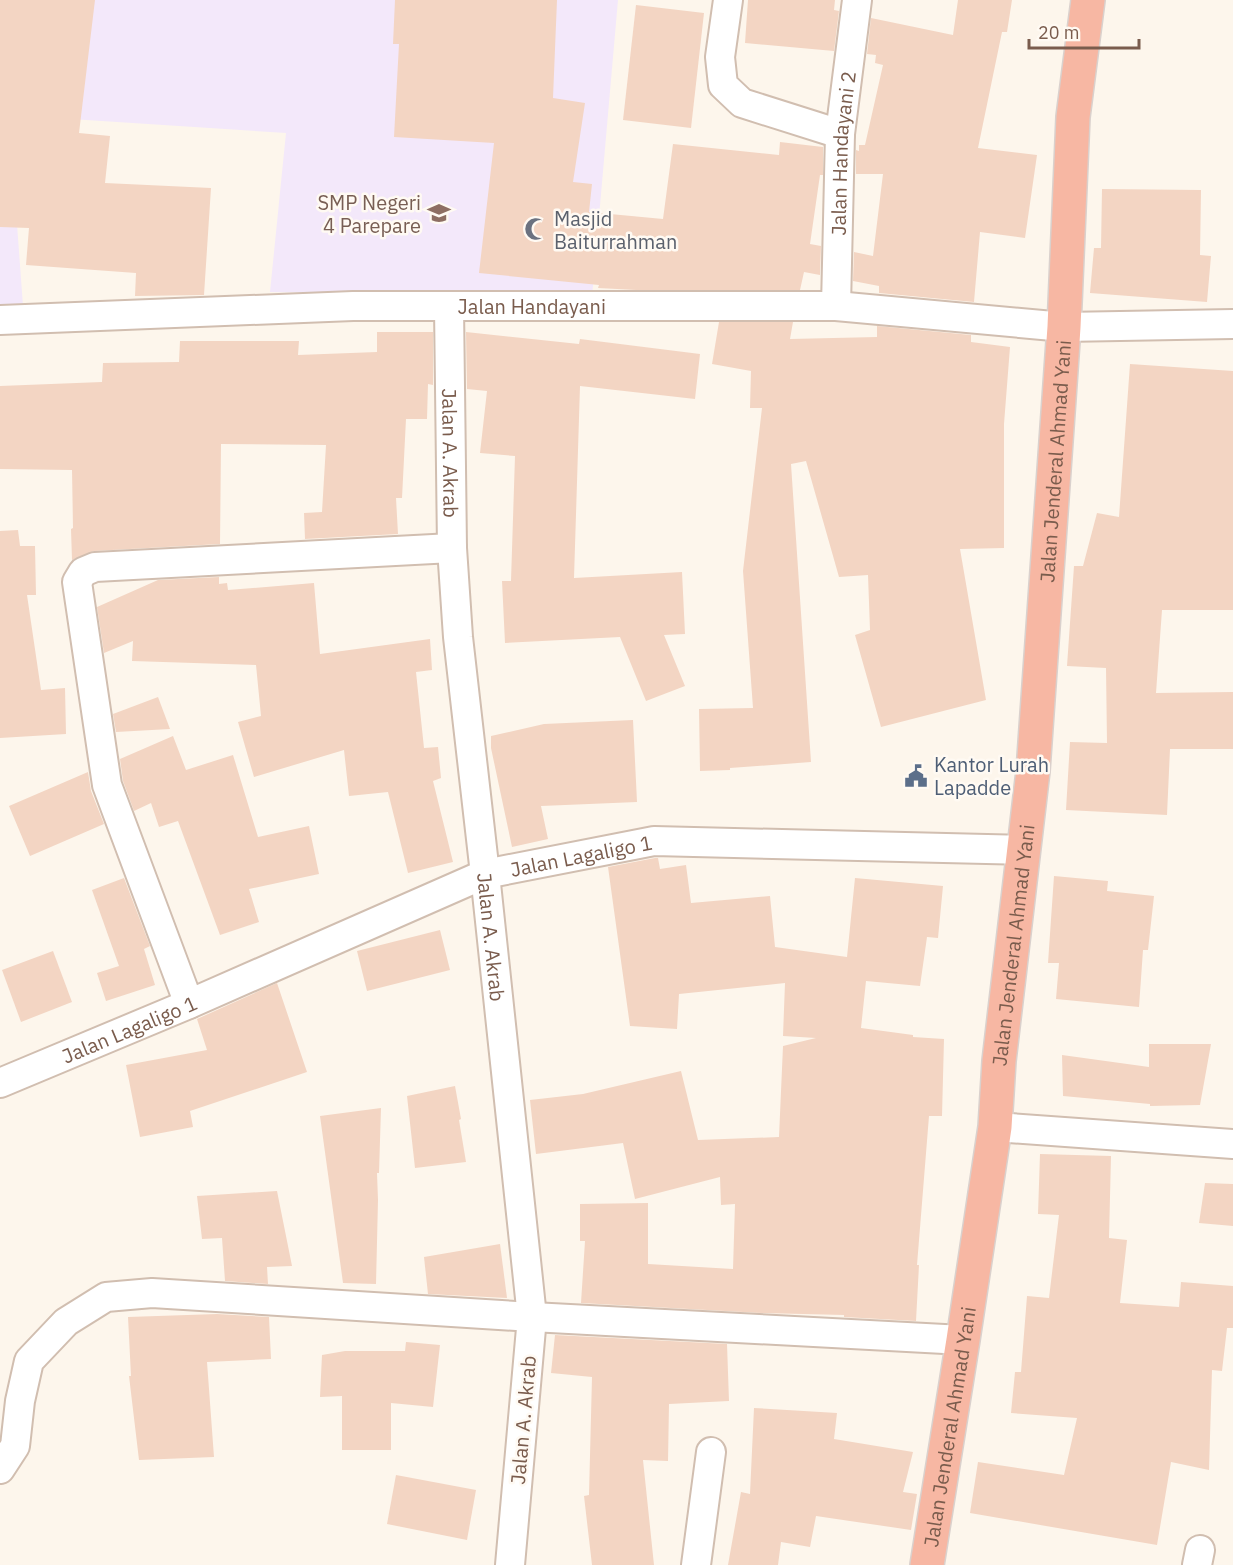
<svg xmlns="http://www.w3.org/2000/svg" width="1233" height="1565" viewBox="0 0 1233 1565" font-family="'IBM Plex Sans',sans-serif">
<rect width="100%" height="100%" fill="#fdf6ec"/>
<polygon fill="#f3e8fa" points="20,0 618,0 592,297 270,292 286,133 9,115 23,306 0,307 0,42"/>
<g fill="#f3d5c3">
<polygon points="0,0 95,0 79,133 110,136 105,183 211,188 204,295 135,296 136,273 26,265 29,228 0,227"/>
<polygon points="395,0 557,0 553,98 585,103 573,182 592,184 589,212 663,219 673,144 779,155 780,142 823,147 823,175 820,175 810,244 821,246 820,275 804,272 800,290 636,290 598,288 599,285 479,273 494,143 394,137 399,44 393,44"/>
<polygon points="748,0 835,0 834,10 839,11 834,51 745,43"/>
<polygon points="958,0 1012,0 1007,32 1002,32 978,148 1037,155 1025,238 980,232 974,302 879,293 879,286 853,281 854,252 873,256 883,174 856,174 856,150 859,151 859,145 865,145 883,65 875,63 876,55 867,54 871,18 953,35"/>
<polygon points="636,5 704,13 691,128 623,120"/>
<polygon points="1102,189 1201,190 1200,255 1211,256 1207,302 1090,293 1094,248 1101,248"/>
<polygon points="719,322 793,322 790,339 877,337 877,326 971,335 971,342 1010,347 1004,424 1004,548 960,549 986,700 881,727 855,635 870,630 868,575 839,577 806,461 791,464 811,762 730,768 730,770 700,771 699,709 753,708 743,571 762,408 750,408 751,371 712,364"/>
<polygon points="377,332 433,332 433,385 428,384 427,419 406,419 402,498 396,498 398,534 305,539 304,513 322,512 326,445 221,444 220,544 94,551 72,560 71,529 73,528 72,470 0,469 0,386 102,382 103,363 179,362 180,341 299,341 298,355 377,352"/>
<polygon points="466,332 579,344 580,339 700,354 695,399 580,386 574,578 682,572 685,634 664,635 685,686 646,701 620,637 505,643 502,581 511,581 515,456 480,453 487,391 467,389"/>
<polygon points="1130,364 1233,371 1233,610 1162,610 1156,693 1233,692 1233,749 1170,749 1167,815 1066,810 1070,742 1107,743 1106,668 1067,666 1074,566 1083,566 1097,513 1119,517"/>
<polygon points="18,530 20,546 35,546 36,595 27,595 41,690 65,688 66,734 0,738 0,531"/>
<polygon points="219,577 219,584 227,583 228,590 314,583 320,654 430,639 432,670 416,672 424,748 438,747 441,778 433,781 453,862 408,873 388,792 349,796 344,750 254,777 238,722 261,716 256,665 132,661 133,641 104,653 97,607 158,580"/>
<polygon points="158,697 170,729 116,732 113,714"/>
<polygon points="633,720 637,802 541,806 548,839 512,847 491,748 491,736 544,724"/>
<polygon points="173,736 186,770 233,755 258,837 309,826 319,874 249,889 259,922 220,935 178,821 159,827 151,803 134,811 123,781 120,759"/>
<polygon points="88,772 91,791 104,824 30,856 9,806"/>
<polygon points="655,858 658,858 660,869 686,865 691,903 770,896 775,947 847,957 855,878 943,886 938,938 927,937 920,986 866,981 861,1028 913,1035 913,1037 944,1039 942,1116 929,1116 917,1265 919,1265 916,1321 844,1317 844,1315 761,1313 581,1303 585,1241 580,1241 580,1204 648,1203 648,1264 733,1269 735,1204 721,1205 720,1177 635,1199 623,1143 536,1154 530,1100 583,1094 681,1071 698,1140 779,1137 783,1046 816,1038 783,1036 785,983 679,994 677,1029 630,1026 608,867"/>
<polygon points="1054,876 1108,881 1107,891 1154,896 1148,950 1143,950 1139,1007 1056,999 1059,963 1048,963"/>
<polygon points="124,878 150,946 144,949 155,985 106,1001 97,973 119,966 92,890"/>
<polygon points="440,930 450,970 367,991 357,951"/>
<polygon points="53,951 72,1002 21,1022 2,970"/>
<polygon points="277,983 307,1072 190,1111 193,1127 140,1137 126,1065 207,1050 197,1019"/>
<polygon points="1149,1044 1211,1044 1200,1105 1150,1106 1150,1104 1063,1096 1062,1055 1149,1067"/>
<polygon points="455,1086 461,1119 459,1120 466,1162 415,1168 407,1096"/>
<polygon points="381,1108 379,1173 377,1173 378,1200 376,1284 343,1283 320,1116"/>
<polygon points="1040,1154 1111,1156 1109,1238 1127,1240 1120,1303 1179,1307 1181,1282 1233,1286 1233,1328 1227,1328 1222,1371 1212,1370 1209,1470 1171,1462 1157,1545 970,1513 978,1462 1064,1475 1077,1418 1011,1413 1015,1372 1021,1372 1027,1296 1049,1298 1059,1215 1038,1214"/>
<polygon points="1205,1183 1233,1184 1233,1226 1199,1223"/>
<polygon points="277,1191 292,1266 267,1267 268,1284 225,1281 222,1238 202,1239 197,1196"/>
<polygon points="500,1244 507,1298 428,1294 424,1257"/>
<polygon points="217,1314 269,1317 271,1359 207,1362 214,1457 139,1460 129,1376 131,1376 128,1317"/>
<polygon points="555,1335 727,1344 729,1401 669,1404 668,1461 643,1460 654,1565 592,1565 584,1496 589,1495 592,1377 551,1373"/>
<polygon points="406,1342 440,1345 433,1407 391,1403 391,1450 342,1450 342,1396 320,1397 322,1355 345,1351 405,1351"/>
<polygon points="754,1408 837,1413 834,1439 913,1452 903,1492 917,1494 911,1530 816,1516 810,1547 781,1542 778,1565 728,1565 741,1492 750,1494"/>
<polygon points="396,1475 476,1490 467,1540 387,1524"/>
</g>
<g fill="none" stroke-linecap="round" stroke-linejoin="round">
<g stroke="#d1beb0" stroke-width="32">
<g id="street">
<polyline points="728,0 720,57 723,85 742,103 840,134"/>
<path id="s1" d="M 836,306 L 840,134 L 857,0"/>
<path id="s2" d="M 449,307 L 452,548 L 458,637 L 485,874 L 532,1317 L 510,1565"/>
<path id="s3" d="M 0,320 L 353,306 L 836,306 L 1064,327 L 1233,324"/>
<polyline points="189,1004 107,785 77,582 83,572 95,567 452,548"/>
<path id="s4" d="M 0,1083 L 189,1004 L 485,874 L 654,841 L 1024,850"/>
<polyline points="995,1127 1233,1144"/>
<polyline points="0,1469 15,1446 20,1401 29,1361 66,1322 106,1297 152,1293 532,1317 963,1340"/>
<polyline points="696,1565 711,1452"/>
<polyline points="1197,1565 1200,1550"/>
</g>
</g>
<g stroke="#dad1cd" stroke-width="36">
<g id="highway">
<path id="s5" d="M 927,1565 L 963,1340 L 995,1127 L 999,1061 L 1033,771 L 1064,327 L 1073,117 L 1088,0"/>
</g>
</g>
<use href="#street" stroke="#fff" stroke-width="28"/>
<use href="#highway" stroke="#f7b7a3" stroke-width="33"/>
</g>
<defs>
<g id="school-bare" transform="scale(1.8)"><path d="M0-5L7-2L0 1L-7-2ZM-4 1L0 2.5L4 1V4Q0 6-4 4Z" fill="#8d6e63" stroke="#fffaf3" stroke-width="2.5" paint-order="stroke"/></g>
<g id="mosque-bare" transform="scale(1.8)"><path d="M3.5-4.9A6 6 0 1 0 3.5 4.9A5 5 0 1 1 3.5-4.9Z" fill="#6b7280" stroke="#fffaf3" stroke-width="2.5" paint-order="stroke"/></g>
<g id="civic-bare" transform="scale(1.8)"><path d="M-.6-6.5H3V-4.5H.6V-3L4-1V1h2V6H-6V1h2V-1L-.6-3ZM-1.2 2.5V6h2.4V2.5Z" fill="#5c6f8a" stroke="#fffaf3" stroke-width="2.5" paint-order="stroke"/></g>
</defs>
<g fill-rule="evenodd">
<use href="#school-bare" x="439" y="213"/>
<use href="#mosque-bare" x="536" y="229"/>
<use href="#civic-bare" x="916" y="776"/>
</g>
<g text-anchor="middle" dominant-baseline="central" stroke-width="5" stroke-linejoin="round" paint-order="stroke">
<g font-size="20" fill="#7a5c4d" stroke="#fffaf3">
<text stroke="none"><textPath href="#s1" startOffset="153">Jalan Handayani 2</textPath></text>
<text stroke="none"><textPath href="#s3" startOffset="532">Jalan Handayani</textPath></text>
<text stroke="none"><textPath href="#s2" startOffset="146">Jalan A. Akrab</textPath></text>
<text stroke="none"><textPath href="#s5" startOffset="1112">Jalan Jenderal Ahmad Yani</textPath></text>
<text stroke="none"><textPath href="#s4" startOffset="626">Jalan Lagaligo 1</textPath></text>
<text stroke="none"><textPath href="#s2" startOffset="632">Jalan A. Akrab</textPath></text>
<text stroke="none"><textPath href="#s5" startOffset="626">Jalan Jenderal Ahmad Yani</textPath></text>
<text stroke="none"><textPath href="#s4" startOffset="140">Jalan Lagaligo 1</textPath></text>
<text transform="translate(523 1420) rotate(-85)">Jalan A. Akrab</text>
<text stroke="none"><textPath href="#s5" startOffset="140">Jalan Jenderal Ahmad Yani</textPath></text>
</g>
<g font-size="20" fill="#785e54" stroke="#fffaf3" text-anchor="end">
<text x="421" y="202">SMP Negeri<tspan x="421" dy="23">4 Parepare</tspan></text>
</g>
<g font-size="20" fill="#5b616d" stroke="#fffaf3" text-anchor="start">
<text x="554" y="218">Masjid<tspan x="554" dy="23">Baiturrahman</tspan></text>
</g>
<g font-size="20" fill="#4e5e75" stroke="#fffaf3" text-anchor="start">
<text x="934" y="764">Kantor Lurah<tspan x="934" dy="23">Lapadde</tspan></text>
</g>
</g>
<path d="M1029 39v9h110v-9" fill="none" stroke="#7a5c4d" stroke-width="3"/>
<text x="1038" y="39" font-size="18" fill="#7a5c4d" stroke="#fffaf3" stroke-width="4.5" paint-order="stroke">20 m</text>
</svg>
